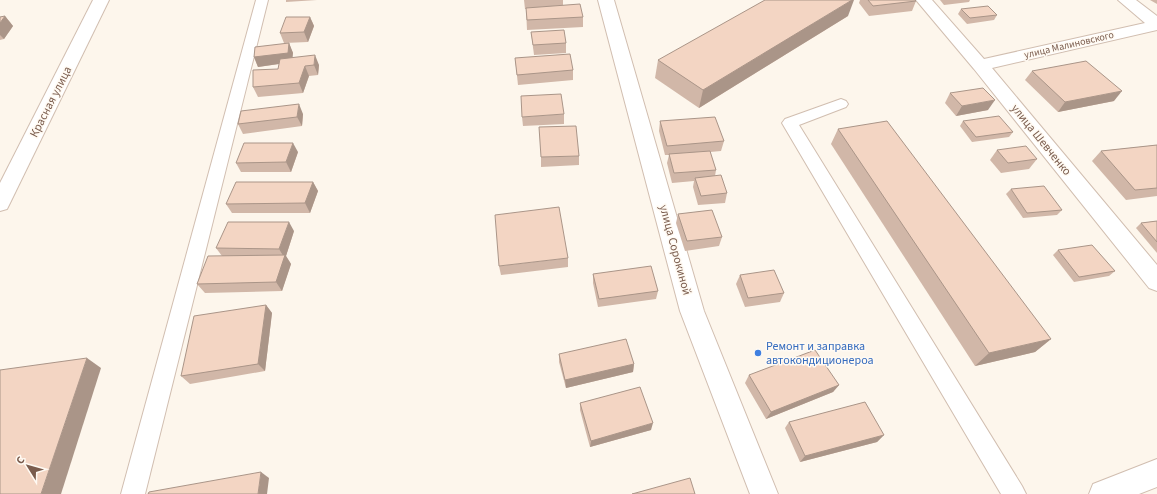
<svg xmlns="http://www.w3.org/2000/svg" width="1157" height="494" viewBox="0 0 1157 494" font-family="'Source Sans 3',sans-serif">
<rect width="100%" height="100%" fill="#fdf6ec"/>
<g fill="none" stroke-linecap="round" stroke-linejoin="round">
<g stroke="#d1beb0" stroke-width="2">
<g id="service">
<polygon points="256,0 268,0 145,494 121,494"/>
<polygon points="841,99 846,101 848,104 846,107 799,125 1022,486 1026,494 1001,494 782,123 785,119"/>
</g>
</g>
<g stroke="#d1beb0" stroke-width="2">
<g id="minor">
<polygon points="598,0 614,0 704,311 778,494 750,494 680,311"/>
<polygon points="916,0 932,0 984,59 1145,23 1118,0 1136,0 1157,16 1157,30 992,68 1157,265 1157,291 1149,288 974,69"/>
</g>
</g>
<g stroke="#d1beb0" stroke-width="2">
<g id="tertiary">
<polygon points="93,0 109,0 10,203 7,209 0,211 0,183"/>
<polygon points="1157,459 1157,487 1139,494 1089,494 1093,484"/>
</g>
</g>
<use href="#service" fill="#fff" fill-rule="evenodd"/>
<use href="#minor" fill="#fff" fill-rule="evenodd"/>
<use href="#tertiary" fill="#fff" fill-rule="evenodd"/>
</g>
<g fill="#d1b7a8">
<polygon points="286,0 317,0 286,2"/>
<polygon points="524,0 563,0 563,5 583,17 583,27 527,30 526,9 525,9"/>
<polygon points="860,0 915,0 916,1 912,11 869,16 859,3"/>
<polygon points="940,0 970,0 969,2 944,5"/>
<polygon points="1150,0 1157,0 1157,4"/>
<polygon points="961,9 997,15 994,20 967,24 958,14"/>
<polygon points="5,16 13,26 4,39 0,40 0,17"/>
<polygon points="848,16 699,108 655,78 658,60"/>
<polygon points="310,17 314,26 308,42 284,43 280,33"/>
<polygon points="531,32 566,43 566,53 534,55"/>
<polygon points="289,43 293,53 292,58 319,65 318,75 309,76 303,93 258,97 253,87 278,69 279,64 258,67 254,57"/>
<polygon points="515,58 573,70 573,80 518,85"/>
<polygon points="1032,71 1114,101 1058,112 1025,80"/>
<polygon points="950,93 988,110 956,116 945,103"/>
<polygon points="303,114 302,126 243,134 238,124"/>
<polygon points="564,114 564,124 523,126 522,117"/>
<polygon points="660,121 724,141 721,151 710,152 716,170 715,176 727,193 725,203 698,205 693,187 694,181 672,183 667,163 669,155 665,155 659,131"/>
<polygon points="963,121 1013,132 1009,137 972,142 960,126"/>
<polygon points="838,129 1051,339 1035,352 975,366 831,144"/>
<polygon points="1157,145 1157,196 1126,200 1092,161 1101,151"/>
<polygon points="997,150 1037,159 1029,169 1001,173 990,160"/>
<polygon points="298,152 291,172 241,172 236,163"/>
<polygon points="579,156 579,165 541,167 541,157"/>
<polygon points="313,182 318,191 310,213 232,213 226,204"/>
<polygon points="1011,189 1062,210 1057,215 1023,218 1006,194"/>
<polygon points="678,214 722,237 719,246 685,251 676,223"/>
<polygon points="1157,221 1157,253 1136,228 1141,223"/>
<polygon points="294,231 286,256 291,264 282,291 205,293 197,284 222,256 216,248"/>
<polygon points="1058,250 1115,271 1109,276 1074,282 1053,255"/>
<polygon points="568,258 568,267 501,275 499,266"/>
<polygon points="593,274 658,291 656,299 598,307 593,283"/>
<polygon points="740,275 784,293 780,302 745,307 736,284"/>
<polygon points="266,305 272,313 265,371 190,384 181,376"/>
<polygon points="559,354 634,364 633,372 566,388 559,362"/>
<polygon points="749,375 839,385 833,392 766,419 745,383"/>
<polygon points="580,403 651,430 590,447 580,410"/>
<polygon points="789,422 884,435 877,442 800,462 785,428"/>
</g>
<g fill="#aa9588">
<polygon points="852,0 854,0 848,16 699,108 703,90"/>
<polygon points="5,16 13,26 4,39 0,35 0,23"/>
<polygon points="310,17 314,26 308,42 304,32"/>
<polygon points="289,43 293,53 292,62 258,67 254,57"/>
<polygon points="315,55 319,65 318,75 314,65"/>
<polygon points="305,66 309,76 303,93 299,83"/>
<polygon points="1122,91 1114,101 1058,112 1065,102"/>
<polygon points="995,100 988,110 956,116 962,106"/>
<polygon points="299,104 303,114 302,126 297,117"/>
<polygon points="293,143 298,152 291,172 286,162"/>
<polygon points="313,182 318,191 310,213 305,203"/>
<polygon points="289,222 294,231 286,256 291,264 282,291 276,282 284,257 279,249"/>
<polygon points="266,305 272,313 265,371 258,364"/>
<polygon points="1051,339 1035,352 975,366 989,353"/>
<polygon points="87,358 101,368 61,494 41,494"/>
<polygon points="634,364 633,372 566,388 565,380"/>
<polygon points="839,385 833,392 766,419 771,412"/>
<polygon points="653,423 651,430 590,447 591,441"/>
<polygon points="884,435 877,442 800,462 805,456"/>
<polygon points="261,472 269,478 267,494 258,494"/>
</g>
<g fill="#f3d5c3" stroke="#aa9588">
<polygon points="765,0 852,0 703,90 658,60"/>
<polygon points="868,0 915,0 916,1 873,6"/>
<polygon points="580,4 583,17 527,20 526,8"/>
<polygon points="988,6 997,15 970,18 961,9"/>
<polygon points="5,16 0,23 0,17"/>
<polygon points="286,17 310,17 304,32 280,33"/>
<polygon points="564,30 566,43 533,45 531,32"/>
<polygon points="289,43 288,53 254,57 255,47"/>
<polygon points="570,54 573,70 517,75 515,58"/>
<polygon points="315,55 314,65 305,66 299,83 253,87 253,70 278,69 280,59"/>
<polygon points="1086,61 1122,91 1065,102 1032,71"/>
<polygon points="983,88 995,100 962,106 950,93"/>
<polygon points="561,94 564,114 522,117 521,96"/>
<polygon points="299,104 297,117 238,124 241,111"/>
<polygon points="999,116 1013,132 976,137 963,121"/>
<polygon points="715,117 724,141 667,146 660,121"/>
<polygon points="887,121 1051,339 989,353 838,129"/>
<polygon points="576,126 579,156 541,157 539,127"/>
<polygon points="244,143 293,143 286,162 236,163"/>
<polygon points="1157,145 1157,188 1135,190 1101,151"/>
<polygon points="1026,146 1037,159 1008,163 997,150"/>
<polygon points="710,151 716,170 674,173 669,154"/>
<polygon points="721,175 727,193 701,196 695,178"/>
<polygon points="236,182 313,182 305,203 226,204"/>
<polygon points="1044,186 1062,210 1027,213 1011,189"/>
<polygon points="559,207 568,258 499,266 495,215"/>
<polygon points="712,210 722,237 687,241 678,214"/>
<polygon points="1157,221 1157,242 1141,223"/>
<polygon points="228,222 289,222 279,249 216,248"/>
<polygon points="1092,245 1115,271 1079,277 1058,250"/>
<polygon points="285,255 276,282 197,284 208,256"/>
<polygon points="651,266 658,291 599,299 593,274"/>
<polygon points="774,270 784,293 748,298 740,275"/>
<polygon points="266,305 258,364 181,376 194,316"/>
<polygon points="626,339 634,364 565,380 559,354"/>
<polygon points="815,350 839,385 771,412 749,375"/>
<polygon points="87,358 41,494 0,494 0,370"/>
<polygon points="640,387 653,423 591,441 580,403"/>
<polygon points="865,402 884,435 805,456 789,422"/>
<polygon points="261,472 258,494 148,494 149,492"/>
<polygon points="690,478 695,494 632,494"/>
</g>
<circle fill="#3f7fe0" stroke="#fffaf3" stroke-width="1.5" cx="758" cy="353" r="4"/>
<g text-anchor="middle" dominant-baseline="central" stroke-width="3" stroke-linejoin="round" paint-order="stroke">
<g font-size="10" fill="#7a5c4d" stroke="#fffaf3">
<text transform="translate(1069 45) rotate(-13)">улица Малиновского</text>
</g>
<g font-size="12" fill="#7a5c4d" stroke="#fffaf3">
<text transform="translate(51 102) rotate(-63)">Красная улица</text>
<text transform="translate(1041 140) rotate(51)">улица Шевченко</text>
<text transform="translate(675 250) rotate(75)">улица Сорокиной</text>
</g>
<g font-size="12" fill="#366cbe" stroke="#fffaf3" text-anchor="start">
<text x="766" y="346">Ремонт и заправка<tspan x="766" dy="14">автокондиционероа</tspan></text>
</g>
</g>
<g transform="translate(28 466) rotate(307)" stroke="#fffaf3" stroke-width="3" paint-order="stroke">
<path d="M0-3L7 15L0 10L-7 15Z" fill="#7a5c4d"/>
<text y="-6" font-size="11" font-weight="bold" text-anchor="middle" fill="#7a5c4d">С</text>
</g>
</svg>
